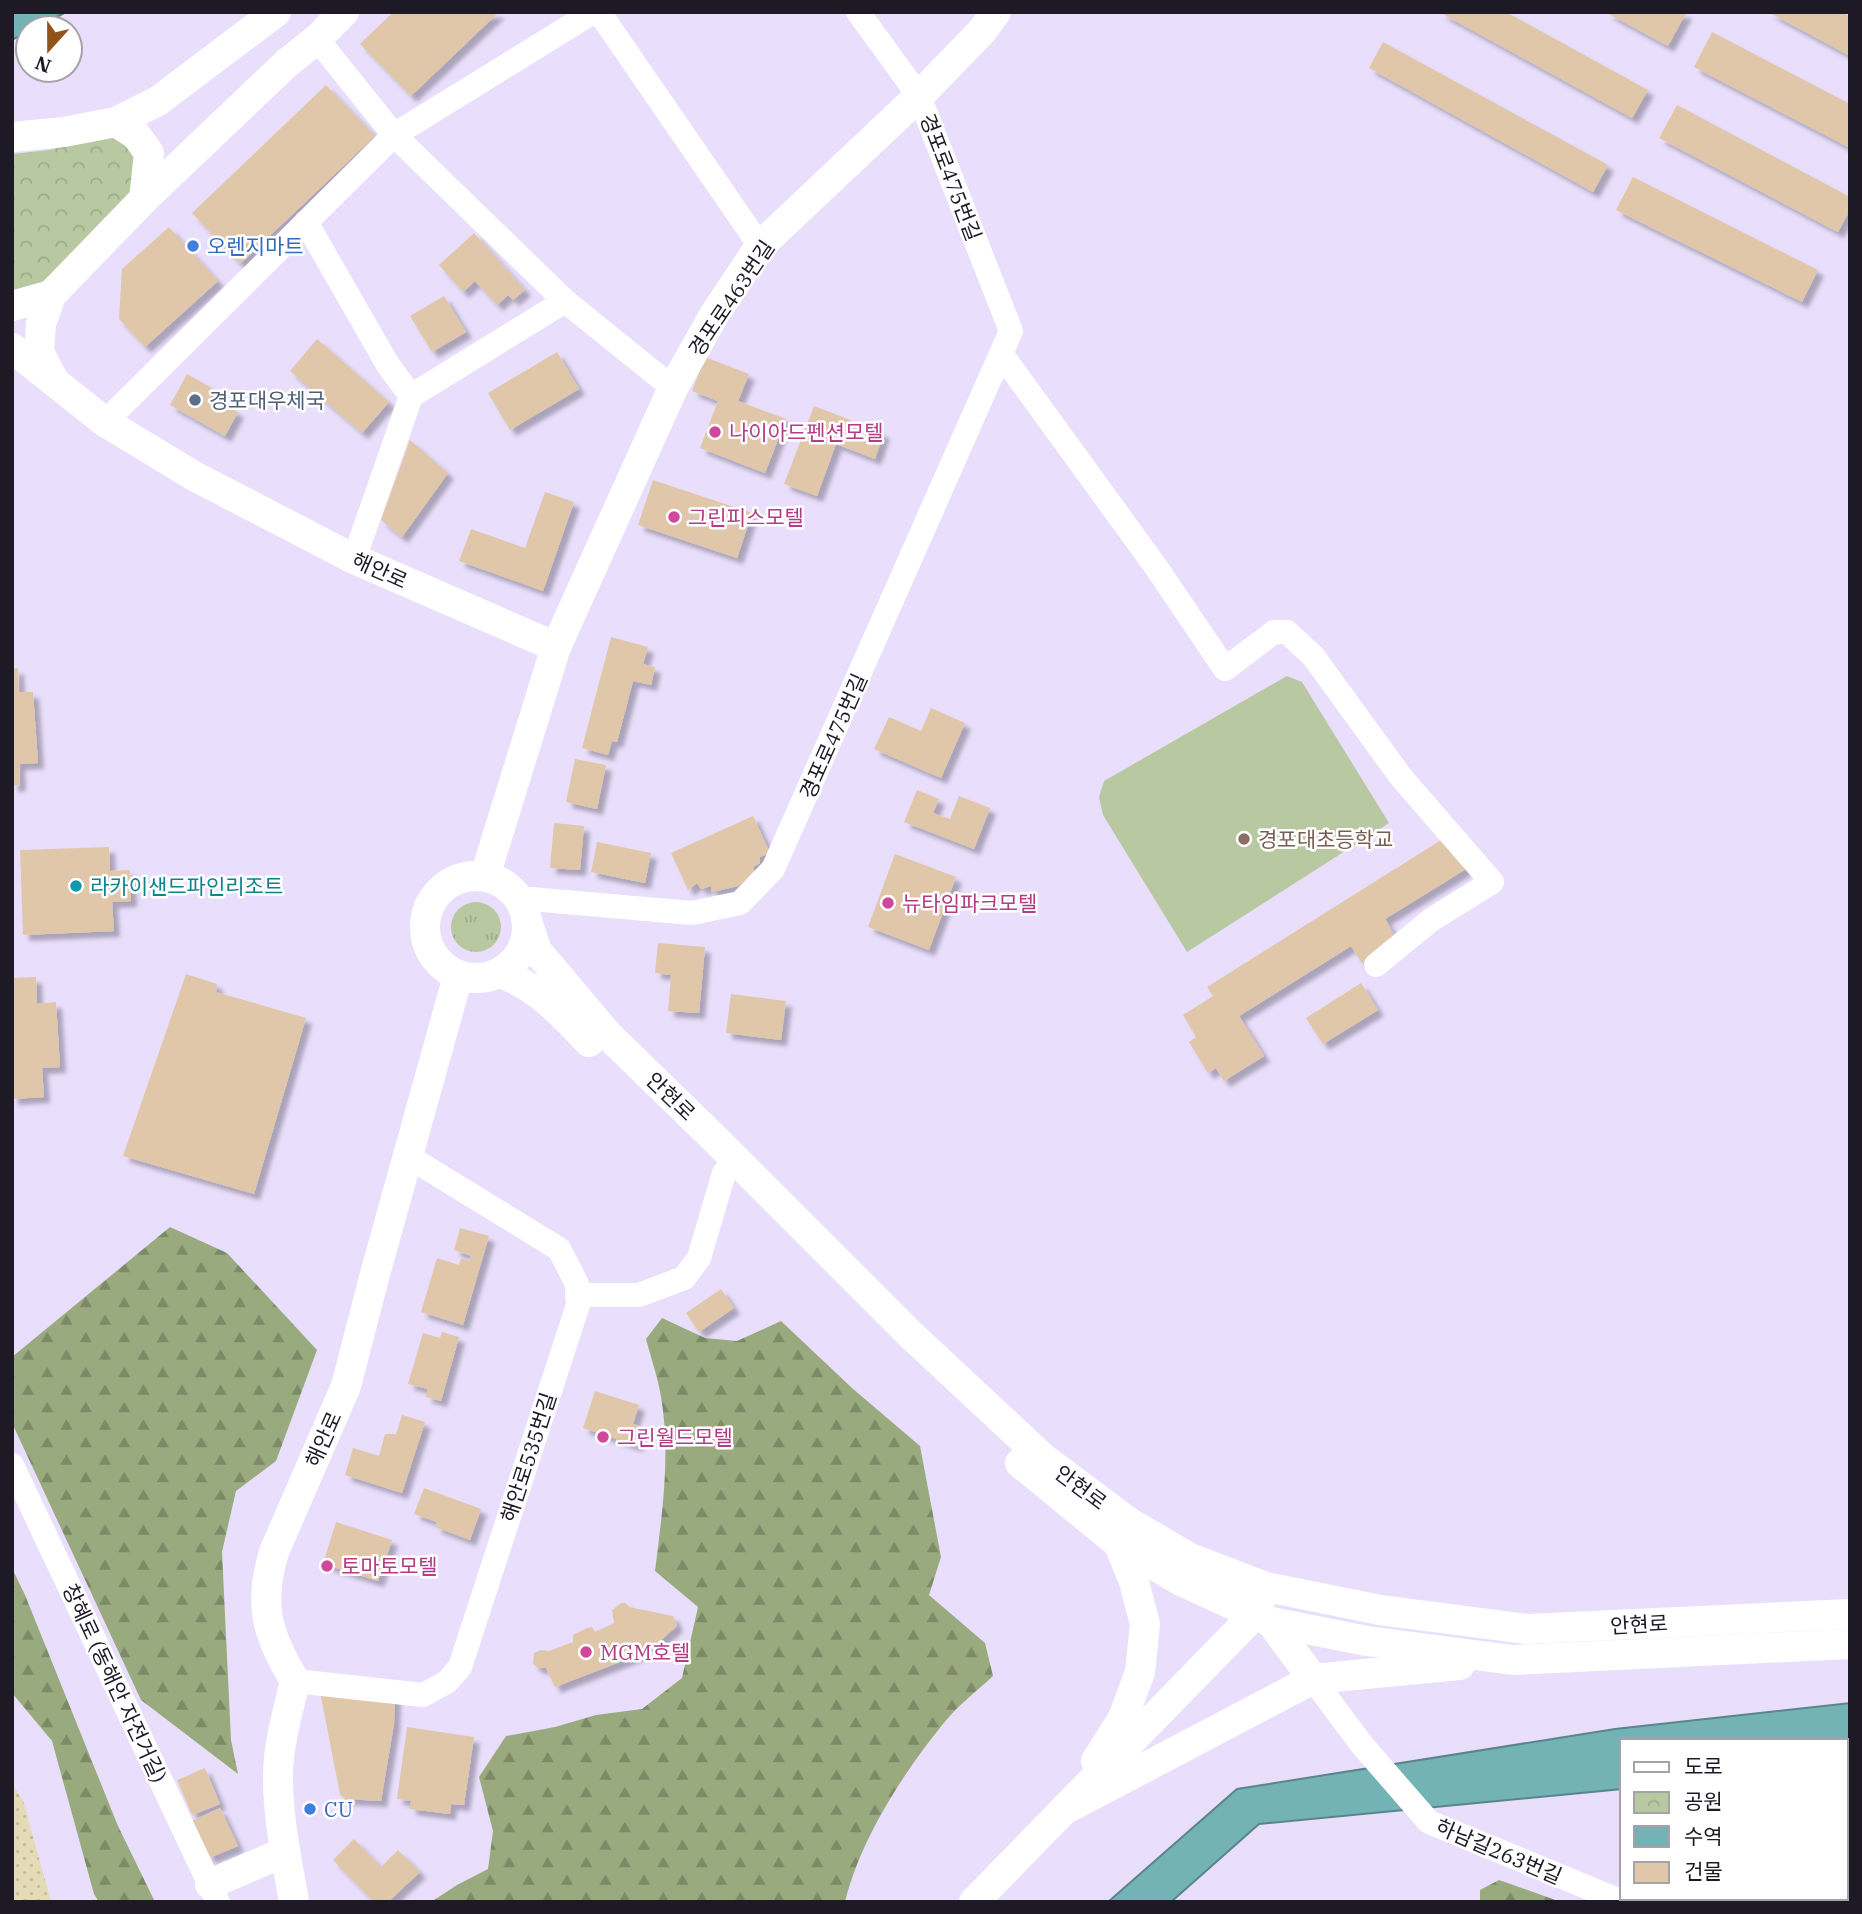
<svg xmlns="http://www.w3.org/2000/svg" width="1862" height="1914" viewBox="0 0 1862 1914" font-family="'IBM Plex Serif','Noto Sans KR',serif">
<defs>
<pattern id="grass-tufts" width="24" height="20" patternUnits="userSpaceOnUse" patternTransform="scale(1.75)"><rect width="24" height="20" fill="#b8c8a1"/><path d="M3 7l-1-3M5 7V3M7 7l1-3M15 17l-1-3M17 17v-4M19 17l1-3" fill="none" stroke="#9eab8a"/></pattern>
<pattern id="forest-firs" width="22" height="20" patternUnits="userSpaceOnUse" patternTransform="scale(1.75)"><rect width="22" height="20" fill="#99ab7e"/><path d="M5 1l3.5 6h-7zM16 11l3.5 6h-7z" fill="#7c8a67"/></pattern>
<pattern id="sand-dots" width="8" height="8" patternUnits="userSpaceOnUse" patternTransform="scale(1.75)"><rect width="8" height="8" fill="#e5dbb6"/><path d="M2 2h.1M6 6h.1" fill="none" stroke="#c4bb9c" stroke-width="1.8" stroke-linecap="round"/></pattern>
<pattern id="park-crowns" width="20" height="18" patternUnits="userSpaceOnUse" patternTransform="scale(1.75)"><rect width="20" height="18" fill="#b8c8a1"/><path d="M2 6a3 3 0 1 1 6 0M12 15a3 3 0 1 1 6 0" fill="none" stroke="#9eab8a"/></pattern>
<filter id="shadow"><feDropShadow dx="6" dy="6" stdDeviation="2" flood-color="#0004"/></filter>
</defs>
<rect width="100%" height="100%" fill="#e9dffc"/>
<circle fill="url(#grass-tufts)" cx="476" cy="927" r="25"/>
<g fill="url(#forest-firs)">
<polygon points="170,1227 227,1253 317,1350 276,1461 236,1491 222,1552 231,1740 238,1774 141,1700 12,1423 12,1357"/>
<path d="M 662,1318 L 705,1338 L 737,1341 L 781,1321 L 852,1388 L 920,1446 L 941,1557 L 929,1595 L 985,1643 L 993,1676 C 977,1691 957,1706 943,1724 C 902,1775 861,1838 845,1902 L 431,1902 L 457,1885 L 488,1869 L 493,1831 L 479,1777 L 506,1736 L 555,1727 L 596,1715 L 642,1709 L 682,1678 L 698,1607 L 655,1571 C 662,1514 671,1455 661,1397 C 658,1378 651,1358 646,1339 Z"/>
<polygon points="12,1568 25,1595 118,1826 155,1902 99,1902 94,1894 52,1741 12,1693"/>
<polygon points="1499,1880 1561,1902 1480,1902 1480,1890"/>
</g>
<polygon fill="url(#sand-dots)" points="12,1784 23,1800 51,1902 12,1902"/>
<path fill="url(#park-crowns)" d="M 110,135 C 138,151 140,156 138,189 L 51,277 L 21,294 L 12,293 L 12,154 L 49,150 Z"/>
<polygon fill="#b8c8a1" points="1287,676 1302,682 1389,823 1187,952 1103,815 1099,797 1104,781"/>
<g fill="#74b3b5" stroke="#5a858a" stroke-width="2">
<polygon points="12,12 66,12 36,28 28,28 28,32 12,40"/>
<polygon points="1850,1703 1850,1767 1846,1767 1846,1741 1622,1741 1622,1789 1259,1824 1171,1902 1108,1902 1237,1789 1615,1729"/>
</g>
<g fill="#e0c7a9" filter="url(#shadow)">
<polygon points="393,12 499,12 411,96 360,44"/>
<polygon points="1439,12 1506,12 1648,90 1632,118"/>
<polygon points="1605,12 1684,12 1686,13 1668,46"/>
<polygon points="1768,12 1842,12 1850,17 1850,56"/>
<polygon points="1712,32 1850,104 1850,148 1694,67"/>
<polygon points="1383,42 1608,165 1593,192 1369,68"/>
<polygon points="326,85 375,136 240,264 192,213"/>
<polygon points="1677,105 1850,197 1850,210 1838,232 1659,138"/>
<polygon points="1633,177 1818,270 1802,302 1616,210"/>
<polygon points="169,227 218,281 145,347 119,319 122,269"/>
<polygon points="474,233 525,290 513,300 508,295 497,305 475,281 463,292 439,265"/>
<polygon points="444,296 466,332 432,352 410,316"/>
<polygon points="317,339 389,402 362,433 290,371"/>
<polygon points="557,352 579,389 510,430 488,393"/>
<polygon points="705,357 749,374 738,401 786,419 765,473 700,448 718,401 692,391"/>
<polygon points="187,374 212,388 208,395 238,412 225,436 170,405"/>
<polygon points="814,406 884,433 875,459 836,444 817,496 784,484"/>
<polygon points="410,440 448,473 402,537 381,520"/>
<polygon points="653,480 752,513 737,558 638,525"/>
<polygon points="545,492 574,502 543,591 459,561 471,529 525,548"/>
<polygon points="611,637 648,647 643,664 655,667 651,685 633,681 617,742 612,741 608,755 582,748"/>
<polygon points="18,668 19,692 33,692 38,763 19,764 20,785 12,786 12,669"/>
<polygon points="931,708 965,723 941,778 874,749 889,717 921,731"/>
<polygon points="575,759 606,765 597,809 566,802"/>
<polygon points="917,790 939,799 933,813 950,819 959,796 990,808 974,849 904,822"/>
<polygon points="753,816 770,853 760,857 760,863 753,867 755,873 738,886 712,892 711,886 701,889 697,883 688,890 671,853"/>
<polygon points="554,823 584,826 580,870 550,868"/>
<polygon points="1446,837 1466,869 1385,919 1398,941 1362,963 1351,946 1239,1016 1264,1056 1224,1081 1216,1068 1208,1073 1189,1042 1196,1037 1183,1015 1213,996 1207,987"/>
<polygon points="597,842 651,853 645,883 591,872"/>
<polygon points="109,847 110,871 130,870 131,901 112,902 114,931 23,935 20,850"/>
<polygon points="895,854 956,877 929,950 868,927"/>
<polygon points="658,943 705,947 699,1013 668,1011 671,975 655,973"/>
<polygon points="186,974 217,984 216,992 306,1018 254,1194 123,1156"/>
<polygon points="36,977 37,1004 56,1002 60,1067 42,1068 44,1097 12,1099 12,978"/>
<polygon points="1361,983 1378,1010 1323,1044 1306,1018"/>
<polygon points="731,994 786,1001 781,1040 726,1033"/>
<polygon points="460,1228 489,1236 463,1325 421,1312 437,1258 459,1265 461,1258 469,1261 471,1256 454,1250"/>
<polygon points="721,1289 734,1308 699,1332 686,1313"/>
<polygon points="442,1332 459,1337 441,1401 426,1397 428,1389 408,1384 423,1333 440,1338"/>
<polygon points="595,1391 639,1405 633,1424 643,1427 637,1446 583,1428"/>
<polygon points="402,1415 425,1422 402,1493 345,1475 353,1448 379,1456 385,1434 396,1434"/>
<polygon points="424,1488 481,1509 470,1540 435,1527 437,1522 414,1514"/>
<polygon points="336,1522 392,1540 378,1581 323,1564"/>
<polygon points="621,1603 626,1603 629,1607 673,1616 677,1626 660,1641 644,1646 643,1653 555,1687 546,1668 538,1668 533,1664 534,1653 541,1650 549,1651 573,1642 573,1635 587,1628 592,1627 595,1632 614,1623 612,1610"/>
<polygon points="320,1692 395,1696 394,1724 381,1801 345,1799 340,1794"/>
<polygon points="407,1727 474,1737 464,1805 451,1804 450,1814 410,1809 411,1801 397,1799"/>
<polygon points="205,1768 220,1804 192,1815 177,1780"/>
<polygon points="220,1808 238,1846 209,1858 192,1821"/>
<polygon points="354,1839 381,1867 398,1850 420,1872 388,1902 374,1902 333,1860"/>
</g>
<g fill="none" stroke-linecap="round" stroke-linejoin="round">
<g stroke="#fff" stroke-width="24">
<polyline points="599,12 760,246"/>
<polyline points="317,39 394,135 565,301 673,388"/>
<polyline points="306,222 388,365 411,396"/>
<polyline points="1002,355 1156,567 1225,669 1274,632 1287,632 1313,656 1401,777 1492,882 1431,920 1376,965"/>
<polyline points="105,422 394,135 593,12"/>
<polyline points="354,559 411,396 565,301"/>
<polyline points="519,898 692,913 740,903 773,869 1011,331 919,96 858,12"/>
<polyline points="577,1295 639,1295 684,1278 699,1258 724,1173"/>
<polyline points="12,1465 218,1902"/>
<polyline points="1313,1679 1362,1745 1429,1822 1623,1902"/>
<polyline points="295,1681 423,1695 447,1682 460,1667 578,1305 577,1284 559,1249 409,1157"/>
</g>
<g stroke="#fff" stroke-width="30">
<polyline points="116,122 136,135 149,153 144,199"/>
<polyline points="12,137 64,132 116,122 158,101 276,12"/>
<polyline points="12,306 51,295"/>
<polyline points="12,348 105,422 194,476 354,559 556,647 485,876"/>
<polyline points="53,379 39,352 41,324 51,295 144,199 287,63 317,39 344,12"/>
<polyline points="556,647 673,388 714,315 760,246 919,96 982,31 996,12"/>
<circle cx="476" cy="927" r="51"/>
<polyline points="526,918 537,951 608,1035 716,1140 910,1334 1043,1458 1130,1523 1190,1558 1266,1587 1380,1610 1527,1629 1850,1614"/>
<path d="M 500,973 C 539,987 561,1013 589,1042"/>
<polyline points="1020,1463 1119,1544 1179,1580 1271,1622 1367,1641 1513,1660 1850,1644"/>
<polyline points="1271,1622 1313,1679"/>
<polyline points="1096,1761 1123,1718 1140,1672 1145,1624 1134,1582 1119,1544"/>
<polyline points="1066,1809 1313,1679 1460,1665"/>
<polyline points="210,1884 285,1852"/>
<path d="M 294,1902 C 287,1860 277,1815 278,1772 C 279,1742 288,1711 295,1681 C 267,1635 258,1605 274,1552 L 346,1386 L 375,1274 L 458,976"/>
<polyline points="974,1902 1253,1616 1260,1601"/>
</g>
</g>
<g fill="#3f7fe0" stroke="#fff" stroke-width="2.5">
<circle cx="193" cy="246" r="7"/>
<circle cx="310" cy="1809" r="7"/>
</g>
<circle fill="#5c6f8a" stroke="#fff" stroke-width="2.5" cx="195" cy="400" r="7"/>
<g fill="#d1479c" stroke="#fff" stroke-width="2.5">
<circle cx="715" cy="432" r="7"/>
<circle cx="674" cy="517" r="7"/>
<circle cx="888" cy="903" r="7"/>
<circle cx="603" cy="1437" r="7"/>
<circle cx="327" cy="1566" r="7"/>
<circle cx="586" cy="1652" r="7"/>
</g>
<circle fill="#8d6e63" stroke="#fff" stroke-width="2.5" cx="1244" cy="839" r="7"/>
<circle fill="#0f9aa8" stroke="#fff" stroke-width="2.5" cx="76" cy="886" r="7"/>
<g text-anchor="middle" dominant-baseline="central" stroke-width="5" stroke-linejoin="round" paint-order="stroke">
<g font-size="21" fill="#1d1925" stroke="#fff">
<text transform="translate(951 177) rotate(69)">경포로475번길</text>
<text transform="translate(731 298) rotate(-56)">경포로463번길</text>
<text transform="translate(380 570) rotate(24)">해안로</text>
<text transform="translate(833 736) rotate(-66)">경포로475번길</text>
<text transform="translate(671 1096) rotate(44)">안현로</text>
<text transform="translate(323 1439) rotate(-66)">해안로</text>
<text transform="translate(528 1457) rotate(-72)">해안로535번길</text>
<text transform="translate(1081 1487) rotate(37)">안현로</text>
<text transform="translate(1639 1624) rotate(-3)">안현로</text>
<text transform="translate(115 1683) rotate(65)">창혜로 (동해안 자전거길)</text>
<text transform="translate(1499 1851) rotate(23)">하남길263번길</text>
</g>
<g font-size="21" fill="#366cbe" stroke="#fff" text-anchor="start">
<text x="207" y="246">오렌지마트</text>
<text x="324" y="1809">CU</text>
</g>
<g font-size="21" fill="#4e5e75" stroke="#fff" text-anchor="start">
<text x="209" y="400">경포대우체국</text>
</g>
<g font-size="21" fill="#b23c85" stroke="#fff" text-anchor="start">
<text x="729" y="432">나이아드펜션모텔</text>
<text x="688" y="517">그린피스모텔</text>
<text x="902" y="903">뉴타임파크모텔</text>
<text x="617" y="1437">그린월드모텔</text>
<text x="341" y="1566">토마토모텔</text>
<text x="600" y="1652">MGM호텔</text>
</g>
<g font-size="21" fill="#785e54" stroke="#fff" text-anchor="start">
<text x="1258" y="839">경포대초등학교</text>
</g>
<g font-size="21" fill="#0d838f" stroke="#fff" text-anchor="start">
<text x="90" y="886">라카이샌드파인리조트</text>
</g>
</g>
<rect width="1862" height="1914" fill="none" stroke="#1d1925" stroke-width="28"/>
<rect x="1620" y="1739" width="228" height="161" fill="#ffffff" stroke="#a5a3a8" stroke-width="2"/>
<rect x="1634" y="1762" width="35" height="10" fill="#ffffff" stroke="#a5a3a8" stroke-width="2"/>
<text x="1684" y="1774" font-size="21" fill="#1d1925">도로</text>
<rect x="1634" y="1792" width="35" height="21" fill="url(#park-crowns)" stroke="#a5a3a8" stroke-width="2"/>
<text x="1684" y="1809" font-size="21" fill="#1d1925">공원</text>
<rect x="1634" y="1826" width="35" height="21" fill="#74b3b5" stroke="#a5a3a8" stroke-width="2"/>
<text x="1684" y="1844" font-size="21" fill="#1d1925">수역</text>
<rect x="1634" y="1862" width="35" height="21" fill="#e0c7a9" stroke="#a5a3a8" stroke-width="2"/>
<text x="1684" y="1879" font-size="21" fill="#1d1925">건물</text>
<g transform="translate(49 49) rotate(201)"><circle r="33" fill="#ffffff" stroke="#a5a3a8" stroke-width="2"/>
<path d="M0-5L12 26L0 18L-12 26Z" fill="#92521c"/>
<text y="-10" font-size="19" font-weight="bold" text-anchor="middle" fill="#1d1925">N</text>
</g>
</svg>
